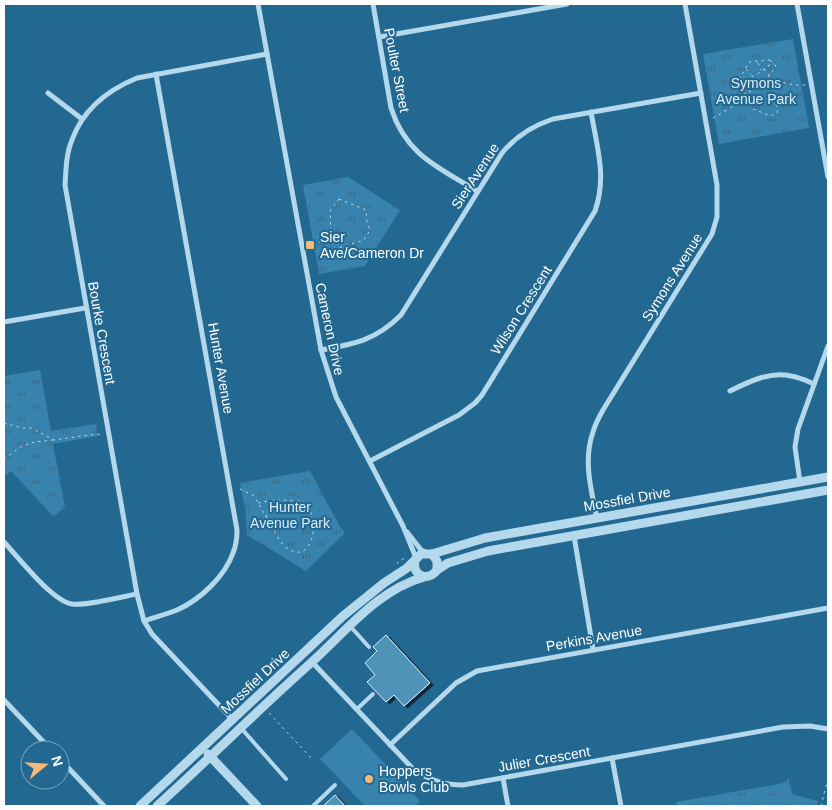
<svg xmlns="http://www.w3.org/2000/svg" width="832" height="810" viewBox="0 0 832 810" font-family="Arial,sans-serif">
<defs>
<pattern id="park-tufts" width="24" height="20" patternUnits="userSpaceOnUse" patternTransform="scale(1.25)"><rect width="24" height="20" fill="#3783ad"/><path d="M3 7l-1-3M5 7V3M7 7l1-3M15 17l-1-3M17 17v-4M19 17l1-3" fill="none" stroke="#406a81"/></pattern>
<filter id="shadow"><feDropShadow dx="3.5" dy="2" stdDeviation="0" flood-color="#0009"/></filter>
</defs>
<rect width="100%" height="100%" fill="#236890"/>
<g fill="url(#park-tufts)">
<polygon points="793,39 809,128 719,144 703,54"/>
<polygon points="348,177 400,210 365,266 319,274 303,185"/>
<polygon points="40,370 51,431 96,424 98,436 53,444 65,508 53,516 11,471 4,477 4,376"/>
<polygon points="310,471 339,525 345,533 306,571 247,535 246,515 240,483"/>
<polygon points="789,779 792,794 818,801 817,806 677,806 676,802 779,784"/>
</g>
<polygon fill="#3783ad" points="352,729 420,801 415,806 365,806 320,759"/>
<g fill="#5093b8" stroke="#d9eef9" filter="url(#shadow)">
<polygon points="386,635 430,683 404,706 394,695 386,702 367,682 375,675 365,663 377,651 373,647"/>
<polygon points="335,795 345,806 323,806"/>
</g>
<g fill="none" stroke-linecap="round" stroke-linejoin="round">
<g stroke="#b4d8ec" stroke-width="1" stroke-dasharray="2.5 4" stroke-linecap="butt">
<polygon points="770,60 776,66 766,80 778,109 777,113 771,116 753,109 750,91 744,88 738,82 749,62"/>
<polyline points="758,63 761,70"/>
<polyline points="746,69 751,75"/>
<polyline points="764,69 769,75"/>
<path d="M 741,84 C 745,78 750,78 755,75 C 762,72 766,66 774,63"/>
<path d="M 713,118 C 720,114 727,110 733,106 C 743,99 750,82 762,80 C 777,78 790,87 805,85"/>
<polygon points="339,199 366,210 367,223 370,230 364,240 335,249 331,237 330,211"/>
<polyline points="313,245 343,232"/>
<polyline points="4,423 23,428 31,428 54,440 97,434 101,435"/>
<polyline points="4,459 22,446 35,442 53,440"/>
<polyline points="240,489 254,496 273,529 263,524 247,529"/>
<path d="M 258,503 L 274,500 L 302,501 C 323,516 313,567 287,548 C 281,544 277,535 273,529"/>
<polyline points="263,523 274,500"/>
<polyline points="397,564 399,561 405,558"/>
<polyline points="269,713 313,760"/>
<polyline points="821,806 828,778"/>
</g>
<g stroke="#b4d8ec" stroke-width="4">
<polyline points="350,626 369,647"/>
<polyline points="357,709 373,694"/>
<polyline points="241,728 286,779"/>
<polyline points="313,806 335,785"/>
</g>
<g stroke="#b4d8ec" stroke-width="5">
<polyline points="258,4 321,350 336,397 403,526 416,558"/>
<path d="M 373,4 L 391,108 C 406,155 438,167 477,191"/>
<polyline points="797,4 828,177"/>
<polyline points="379,37 567,4"/>
<polyline points="48,93 82,119"/>
<polyline points="4,322 85,308"/>
<path d="M 321,350 C 355,344 376,340 401,315 L 502,153 C 516,136 532,126 553,119 L 701,93"/>
<path d="M 730,391 C 748,382 770,371 791,376 C 799,377 807,381 814,384"/>
<path d="M 370,461 L 459,415 L 475,403 L 482,395 L 595,211 C 607,177 597,147 591,112"/>
<polyline points="800,482 795,447 798,429 828,346"/>
<path d="M 597,518 C 591,490 583,460 593,432 C 595,425 599,417 603,410 L 712,234 L 717,217 L 717,185 L 685,4"/>
<polyline points="407,532 421,550 425,552"/>
<polyline points="574,536 593,649"/>
<path d="M 4,542 C 18,557 52,601 72,604 C 88,606 119,597 137,594"/>
<path d="M 144,621 C 155,617 167,614 177,610 C 200,600 225,576 233,553 C 236,546 237,538 237,530 L 156,74"/>
<path d="M 312,662 L 414,770 C 429,780 444,785 463,785 L 783,727 L 810,726 L 828,729"/>
<polyline points="4,700 51,750"/>
<path d="M 233,720 L 152,634 L 144,621 L 137,594 L 65,185 C 66,170 66,154 72,140 C 83,109 108,90 137,78 L 267,54"/>
<polyline points="390,745 456,683 477,671 828,608"/>
<polyline points="612,758 621,806"/>
<polyline points="60,759 104,806"/>
<polyline points="503,778 508,806"/>
</g>
<g stroke="#b4d8ec" stroke-width="9">
<polyline points="432,554 485,538 828,477"/>
<polyline points="437,570 448,563 488,551 828,490"/>
<polyline points="208,754 257,806"/>
<path d="M 140,806 L 343,616 L 384,583 L 407,568 L 421,554 L 432,554 L 437,561 L 437,570 C 428,582 412,576 415,561"/>
<path d="M 157,806 C 210,758 260,708 313,661 C 347,630 378,590 424,577"/>
</g>
</g>
<g fill="#f8b976" stroke="#236890" stroke-width="2">
<rect x="305" y="240" width="10" height="10" rx="2.5"/>
<circle cx="369" cy="779" r="5"/>
</g>
<g text-anchor="middle" dominant-baseline="central" stroke-width="4" stroke-linejoin="round" paint-order="stroke">
<g font-size="14" fill="#fff" stroke="#236890">
<text transform="translate(397 70) rotate(79)">Poulter Street</text>
<text transform="translate(475 176) rotate(-57)">Sier Avenue</text>
<text transform="translate(672 277) rotate(-58)">Symons Avenue</text>
<text transform="translate(521 310) rotate(-58)">Wilson Crescent</text>
<text transform="translate(330 329) rotate(78)">Cameron Drive</text>
<text transform="translate(102 333) rotate(80)">Bourke Crescent</text>
<text transform="translate(221 368) rotate(80)">Hunter Avenue</text>
<text transform="translate(627 499) rotate(-10)">Mossfiel Drive</text>
<text transform="translate(594 638) rotate(-10)">Perkins Avenue</text>
<text transform="translate(255 681) rotate(-43)">Mossfiel Drive</text>
<text transform="translate(544 759) rotate(-10)">Julier Crescent</text>
</g>
<g font-size="14" fill="#d9eef9" stroke="#236890">
<text x="756" y="83">Symons<tspan x="756" dy="16">Avenue Park</tspan></text>
<text x="290" y="507">Hunter<tspan x="290" dy="16">Avenue Park</tspan></text>
</g>
<g font-size="14" fill="#fff" stroke="#236890" text-anchor="start">
<text x="320" y="237">Sier<tspan x="320" dy="16">Ave/Cameron Dr</tspan></text>
<text x="379" y="771">Hoppers<tspan x="379" dy="16">Bowls Club</tspan></text>
</g>
</g>
<rect width="832" height="810" fill="none" stroke="#ffffff" stroke-width="10"/>
<g transform="translate(45 765) rotate(72)"><circle r="24" fill="#236890" stroke="#7ba4bc"/>
<path d="M0-4L9 19L0 12L-9 19Z" fill="#f8b976"/>
<text y="-8" font-size="14" font-weight="bold" text-anchor="middle" fill="#ffffff">N</text>
</g>
</svg>
